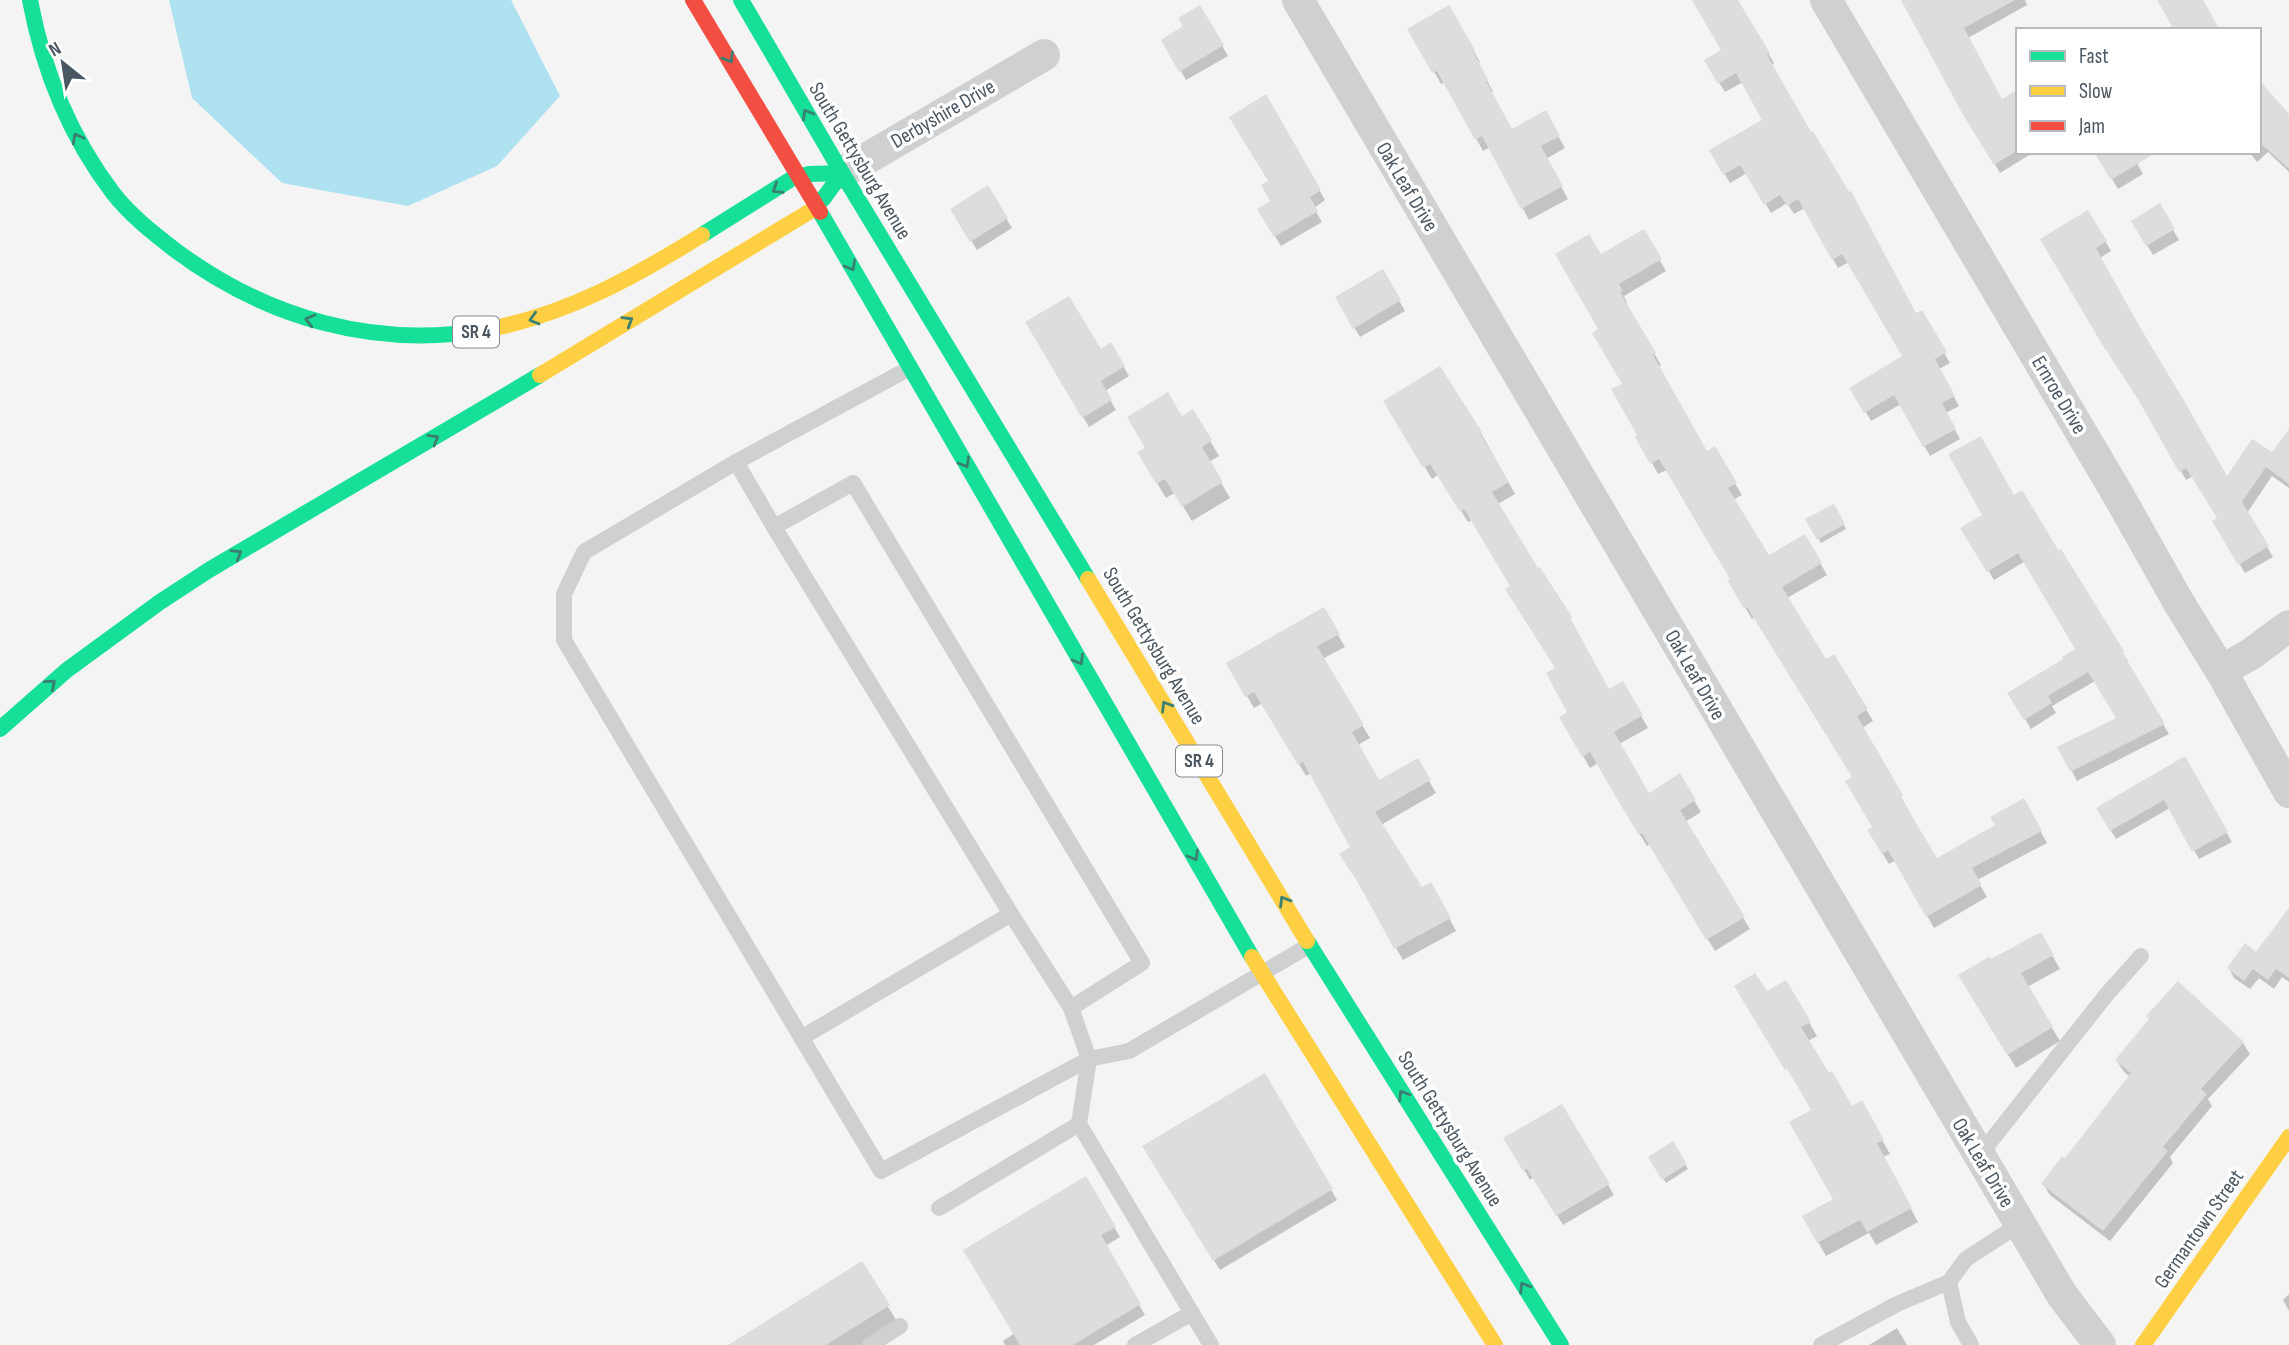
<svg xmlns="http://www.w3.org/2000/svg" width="2289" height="1345" viewBox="0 0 2289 1345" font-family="'Sofia Sans Condensed',sans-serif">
<rect width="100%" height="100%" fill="#f4f4f4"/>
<polygon fill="#aee2f0" points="169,0 511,0 560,96 497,166 408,206 282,183 192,98"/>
<g fill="#0003">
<polygon points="1693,0 1736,0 1774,63 1771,65 1916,316 1921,312 1950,363 1939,369 1959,406 1946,413 1960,439 1930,456 1901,404 1871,421 1852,388 1904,357 1849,262 1838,268 1805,208 1794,214 1787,203 1771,213 1747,173 1730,183 1711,151 1764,120 1743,82 1725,92 1711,70 1723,50"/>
<polygon points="1902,0 2025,0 2027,5 1968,38 2002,101 2018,95 2018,152 2034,152 2000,173"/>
<polygon points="1200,7 1228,56 1186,80 1163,40 1185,27"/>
<polygon points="1449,8 1480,62 1478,63 1493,92 1491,93 1511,131 1545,113 1565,148 1546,159 1568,199 1529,220 1490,147 1483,151 1445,82 1441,84 1410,30"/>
<polygon points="2259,83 2289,117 2289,172 2268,152 2257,162 2249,152 2259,152"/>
<polygon points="1265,97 1325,200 1314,208 1322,222 1281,246 1259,210 1273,201"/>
<polygon points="2131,152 2143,174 2118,189 2098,155"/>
<polygon points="988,188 1012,228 977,250 952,209"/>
<polygon points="2159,206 2179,240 2153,255 2133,222"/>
<polygon points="2088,212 2111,251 2100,258 2227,479 2272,454 2289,432 2289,488 2272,476 2247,513 2273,557 2245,573 2214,522 2219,519 2193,476 2186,480 2145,409 2108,351"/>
<polygon points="1643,231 1666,271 1624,296 1627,303 1625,304 1661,365 1658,367 1706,454 1714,449 1742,495 1733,500 1769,558 1805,537 1827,575 1787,598 1826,661 1834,656 1873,721 1862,728 1937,861 1997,826 2023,801 2047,843 1977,880 1987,897 1934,928 1896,860 1889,864 1869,831 1874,828 1854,778 1755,617 1752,619 1729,581 1732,580 1667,470 1658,474 1638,437 1624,384 1601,330 1601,256"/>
<polygon points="1382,271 1405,311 1360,337 1337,298"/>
<polygon points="1027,323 1100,351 1111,345 1129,376 1105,391 1116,410 1089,427"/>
<polygon points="1440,369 1481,433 1515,494 1498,504 1537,571 1570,618 1609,691 1623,683 1648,728 1619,744 1648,795 1679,776 1701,812 1685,822 1750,929 1715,951 1650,844 1647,846 1632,822 1598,763 1590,768 1561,717 1570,713 1557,669 1512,587 1472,520 1468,522 1439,474 1432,479 1385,401"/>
<polygon points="1193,412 1219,456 1209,462 1230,498 1192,521 1175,493 1166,498 1139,453"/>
<polygon points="2014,497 2059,553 2060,552 2122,652 2128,661 2126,662 2169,734 2077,781 2060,748 2118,719 2095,681 2052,706 2056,713 2031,729 2010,694 2065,660 2077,649 2024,562 1994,580 1963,529"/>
<polygon points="1833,506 1846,529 1821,543 1808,520"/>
<polygon points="1323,609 1345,647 1322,659 1370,738 1358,745 1378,783 1417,760 1436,793 1381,825 1421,889 1431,884 1456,931 1403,960 1342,855 1353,848 1311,773 1306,776 1263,703 1254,708 1228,664"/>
<polygon points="2184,759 2232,842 2199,859 2170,808 2116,839 2098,809"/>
<polygon points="2289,918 2289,982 2282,977 2274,989 2259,978 2250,989 2234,978 2229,968 2257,954"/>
<polygon points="2040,934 2060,969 2027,987 2060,1041 2016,1068 1961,976"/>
<polygon points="1785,982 1817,1036 1808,1041 1851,1108 1861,1102 1890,1154 1883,1157 1918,1222 1876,1245 1869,1233 1826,1256 1804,1217 1835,1200 1813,1111 1737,986 1766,994"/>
<polygon points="2243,1043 2250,1054 2208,1099 2212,1106 2170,1157 2173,1163 2110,1241 2050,1195 2043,1184 2065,1161 2130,1077 2124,1072 2117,1061"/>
<polygon points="1264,1075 1337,1200 1220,1270 1145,1147"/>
<polygon points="1562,1106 1614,1195 1563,1225 1534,1177 1530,1180 1506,1139"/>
<polygon points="1672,1143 1688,1169 1666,1183 1650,1157"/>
<polygon points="1085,1178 1120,1237 1105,1246 1145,1315 1094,1345 1005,1345 1003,1341 1015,1333"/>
<polygon points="861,1264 900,1326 870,1345 731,1345"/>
<polygon points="2289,1294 2289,1311 2283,1300"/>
<polygon points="1897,1328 1907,1345 1869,1345"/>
</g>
<g fill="#ddddde">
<polygon points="1692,0 1738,0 1770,53 1767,55 1811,132 1813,131 1849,192 1851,191 1916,313 1922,310 1947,352 1935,359 1955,396 1942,403 1956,429 1923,447 1894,395 1864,413 1849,388 1902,356 1842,254 1832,260 1798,199 1787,206 1780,195 1764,205 1740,165 1723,175 1709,150 1762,120 1736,73 1718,84 1704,60 1721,50"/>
<polygon points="1901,0 2015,0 1964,28 2002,99 2018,89 2018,150 1994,165 1962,113"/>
<polygon points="2157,0 2203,0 2220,30 2174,30"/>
<polygon points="1200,5 1224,45 1179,72 1161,40 1183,26 1178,18"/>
<polygon points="1449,5 1475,50 1473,51 1488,80 1486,81 1512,129 1546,110 1560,136 1541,146 1563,186 1521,209 1482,136 1475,140 1437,71 1432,73 1407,29"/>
<polygon points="2259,80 2289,114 2289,169 2259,142"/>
<polygon points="1266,94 1321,190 1310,197 1318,211 1274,237 1257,209 1270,201 1261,185 1268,181 1229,117"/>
<polygon points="2094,152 2157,152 2111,180"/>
<polygon points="988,185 1008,218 970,242 950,209"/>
<polygon points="2160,203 2175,229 2146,246 2131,221"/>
<polygon points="2088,210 2107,241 2096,248 2136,321 2183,399 2227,476 2252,439 2272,452 2289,429 2289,484 2266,467 2242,502 2269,546 2238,565 2212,521 2217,518 2186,468 2179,472 2139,401 2100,341 2040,239"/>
<polygon points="1644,229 1662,259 1619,284 1623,291 1620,292 1656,353 1653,355 1707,451 1715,446 1737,483 1728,488 1769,555 1805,534 1822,563 1782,587 1826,659 1834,654 1868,709 1857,716 1903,795 1900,797 1937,858 1995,825 1990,817 2024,798 2042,831 1972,868 1982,885 1926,917 1888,850 1882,854 1867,830 1872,827 1845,781 1852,777 1747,607 1744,609 1727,580 1730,579 1659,459 1650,464 1635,437 1637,435 1611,389 1622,384 1592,333 1598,329 1555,254 1589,234 1601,254"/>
<polygon points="1383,269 1401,300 1353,329 1335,297"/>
<polygon points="1069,296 1101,349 1111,342 1125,366 1101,381 1112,400 1082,418 1025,322"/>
<polygon points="1440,366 1482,432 1480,433 1509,482 1492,492 1538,568 1540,567 1572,617 1570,618 1609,689 1623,681 1643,715 1614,732 1649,793 1680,773 1696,800 1680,810 1745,917 1706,940 1642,833 1639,835 1623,809 1590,752 1582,757 1559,717 1567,712 1546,673 1555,668 1505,589 1510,586 1464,509 1460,512 1430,464 1423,468 1383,401"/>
<polygon points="1168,392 1182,416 1193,409 1212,440 1202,447 1223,482 1182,507 1165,479 1156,484 1137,452 1145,448 1127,417"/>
<polygon points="1981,436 2014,495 2022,490 2059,551 2061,549 2124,651 2122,652 2165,724 2070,772 2057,747 2116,718 2088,672 2048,696 2052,703 2024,720 2007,693 2063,659 2062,657 2075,649 2018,553 1987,572 1960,528 1982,515 1948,454"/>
<polygon points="1834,504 1845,524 1817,540 1805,519"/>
<polygon points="1324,607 1340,634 1317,646 1364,725 1352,732 1379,780 1418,758 1431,780 1375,812 1422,887 1431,882 1451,918 1394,949 1359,884 1339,854 1350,847 1303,762 1298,765 1254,692 1245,697 1226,663"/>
<polygon points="2185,756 2228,832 2192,852 2164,800 2110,831 2096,808"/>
<polygon points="2289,908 2289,978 2276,969 2268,980 2253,969 2244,981 2227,968 2245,943 2256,952"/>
<polygon points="2041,932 2054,955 2021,973 2053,1027 2007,1055 1958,975 1989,957 1991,959"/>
<polygon points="1755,973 1767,991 1786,980 1811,1022 1801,1027 1829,1073 1832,1071 1852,1106 1862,1100 1884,1140 1877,1143 1912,1208 1867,1232 1860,1220 1817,1243 1802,1216 1833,1199 1789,1122 1811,1110 1787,1068 1785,1070 1734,986"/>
<polygon points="2178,981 2244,1042 2201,1089 2207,1094 2163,1147 2168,1151 2103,1231 2041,1184 2062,1156 2065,1158 2131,1073 2115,1060 2149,1019 2146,1016"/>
<polygon points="1265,1073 1333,1189 1213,1261 1142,1146"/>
<polygon points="1562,1104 1610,1184 1556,1216 1527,1169 1523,1171 1503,1138"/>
<polygon points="1673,1141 1687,1164 1662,1180 1648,1157"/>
<polygon points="1086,1176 1116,1227 1101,1235 1141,1304 1073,1345 1020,1345 963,1250"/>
<polygon points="862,1261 890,1305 826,1345 728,1345"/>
</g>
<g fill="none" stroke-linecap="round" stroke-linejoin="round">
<g stroke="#ced0d2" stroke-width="16">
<polyline points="910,368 736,462 584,552 564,594 564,640 881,1171 1089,1059 1129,1051 1310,945"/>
<polyline points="736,462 774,527"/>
<polyline points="1011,914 774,527 853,483 1142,963 1071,1008"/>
<polyline points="801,1038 1011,914 1071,1008 1089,1059 1079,1124 1211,1345"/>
<polyline points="1979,1156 2107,994 2141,956"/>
<polyline points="939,1208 1079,1124"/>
<polyline points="1949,1282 1958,1322 1971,1345"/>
<polyline points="870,1345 900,1326"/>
<polyline points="1135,1345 1192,1313"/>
<polyline points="1821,1345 1897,1304 1949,1282 1966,1259 2020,1224"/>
</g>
<g stroke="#ced0d2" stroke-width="32">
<polyline points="1298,0 2062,1295 2100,1345"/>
<polyline points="1826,0 2117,493 2179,603 2221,671 2289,792"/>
<polyline points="842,173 1044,55"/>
<polyline points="2221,671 2251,654 2289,626"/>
</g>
<g stroke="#16e098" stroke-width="16">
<path d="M 30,0 C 43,70 69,135 113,193 C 130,215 153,233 175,250 C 266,318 376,350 489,329"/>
<polyline points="741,0 842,173"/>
<polyline points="823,199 842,173 1088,579"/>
<polyline points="820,212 1252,957"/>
<polyline points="702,235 793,178 809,174 842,173"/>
<polyline points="0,729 67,670 160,602 209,570 540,375"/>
<polyline points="1307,941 1561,1345"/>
</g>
<g stroke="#ffcf43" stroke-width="16">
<path d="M 489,329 C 568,314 634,277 702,235"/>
<polyline points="540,375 817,207"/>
<polyline points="1088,579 1307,941"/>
<polyline points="1252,957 1495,1345"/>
<polyline points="2143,1345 2289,1137"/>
</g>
<polyline stroke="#f24e42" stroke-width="16" points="693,0 820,212"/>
</g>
<defs><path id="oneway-chevron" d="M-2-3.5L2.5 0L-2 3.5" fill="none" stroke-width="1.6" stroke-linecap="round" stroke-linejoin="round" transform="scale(1.75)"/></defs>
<g stroke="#3a7f72">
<use href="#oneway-chevron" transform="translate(729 58) rotate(59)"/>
<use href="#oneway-chevron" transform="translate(807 114) rotate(-120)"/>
<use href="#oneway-chevron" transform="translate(77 138) rotate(-118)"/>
<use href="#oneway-chevron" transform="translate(777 189) rotate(148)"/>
<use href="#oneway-chevron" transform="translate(851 266) rotate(60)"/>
<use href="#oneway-chevron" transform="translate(534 319) rotate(164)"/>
<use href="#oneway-chevron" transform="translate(310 320) rotate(-165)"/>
<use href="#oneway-chevron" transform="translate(628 321) rotate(-31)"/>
<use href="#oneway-chevron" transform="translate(434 439) rotate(-30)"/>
<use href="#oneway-chevron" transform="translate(965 463) rotate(60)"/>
<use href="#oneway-chevron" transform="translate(237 554) rotate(-31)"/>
<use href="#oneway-chevron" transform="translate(1079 660) rotate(60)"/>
<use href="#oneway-chevron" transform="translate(51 684) rotate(-41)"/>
<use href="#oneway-chevron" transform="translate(1166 706) rotate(-121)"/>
<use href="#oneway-chevron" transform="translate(1194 856) rotate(60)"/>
<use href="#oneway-chevron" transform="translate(1284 901) rotate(-121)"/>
<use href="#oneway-chevron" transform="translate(1403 1095) rotate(-122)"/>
<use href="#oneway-chevron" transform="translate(1524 1287) rotate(-122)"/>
</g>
<g text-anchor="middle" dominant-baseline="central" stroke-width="7" stroke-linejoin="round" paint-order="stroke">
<g fill="#fff" stroke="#808990" stroke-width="2">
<rect x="453" y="316.5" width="46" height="31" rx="5"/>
<rect x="1176" y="745.5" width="46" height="31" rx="5"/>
</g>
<g font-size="19" font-weight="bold" fill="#4a5661">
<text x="476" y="332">SR 4</text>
<text x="1199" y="761">SR 4</text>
</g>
<g font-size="21" fill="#4a5661" stroke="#fff">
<text transform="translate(943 114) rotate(-30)">Derbyshire Drive</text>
<text transform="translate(860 161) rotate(59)">South Gettysburg Avenue</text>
<text transform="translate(1407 187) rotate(59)">Oak Leaf Drive</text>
<text transform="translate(2059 395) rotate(59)">Ernroe Drive</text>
<text transform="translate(1154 646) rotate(59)">South Gettysburg Avenue</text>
<text transform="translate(1695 675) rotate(60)">Oak Leaf Drive</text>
<text transform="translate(1450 1129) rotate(58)">South Gettysburg Avenue</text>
<text transform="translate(1983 1163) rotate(59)">Oak Leaf Drive</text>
<text transform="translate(2199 1229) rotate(-55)">Germantown Street</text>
</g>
</g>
<rect x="2016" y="28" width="245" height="126" fill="#ffffff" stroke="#b7bbc0" stroke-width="2"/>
<rect x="2030" y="51" width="35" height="10" fill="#16e098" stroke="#b7bbc0" stroke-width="2"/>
<text x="2079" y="63" font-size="21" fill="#4a5661">Fast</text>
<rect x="2030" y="86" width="35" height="10" fill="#ffcf43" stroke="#b7bbc0" stroke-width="2"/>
<text x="2079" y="98" font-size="21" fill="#4a5661">Slow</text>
<rect x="2030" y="121" width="35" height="10" fill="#f24e42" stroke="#b7bbc0" stroke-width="2"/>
<text x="2079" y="133" font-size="21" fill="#4a5661">Jam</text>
<g transform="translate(63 63) rotate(330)" stroke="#ffffff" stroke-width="5" paint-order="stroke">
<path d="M0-5L12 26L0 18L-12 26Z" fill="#4a5661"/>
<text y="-10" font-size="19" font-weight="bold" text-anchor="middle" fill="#4a5661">N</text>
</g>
</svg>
